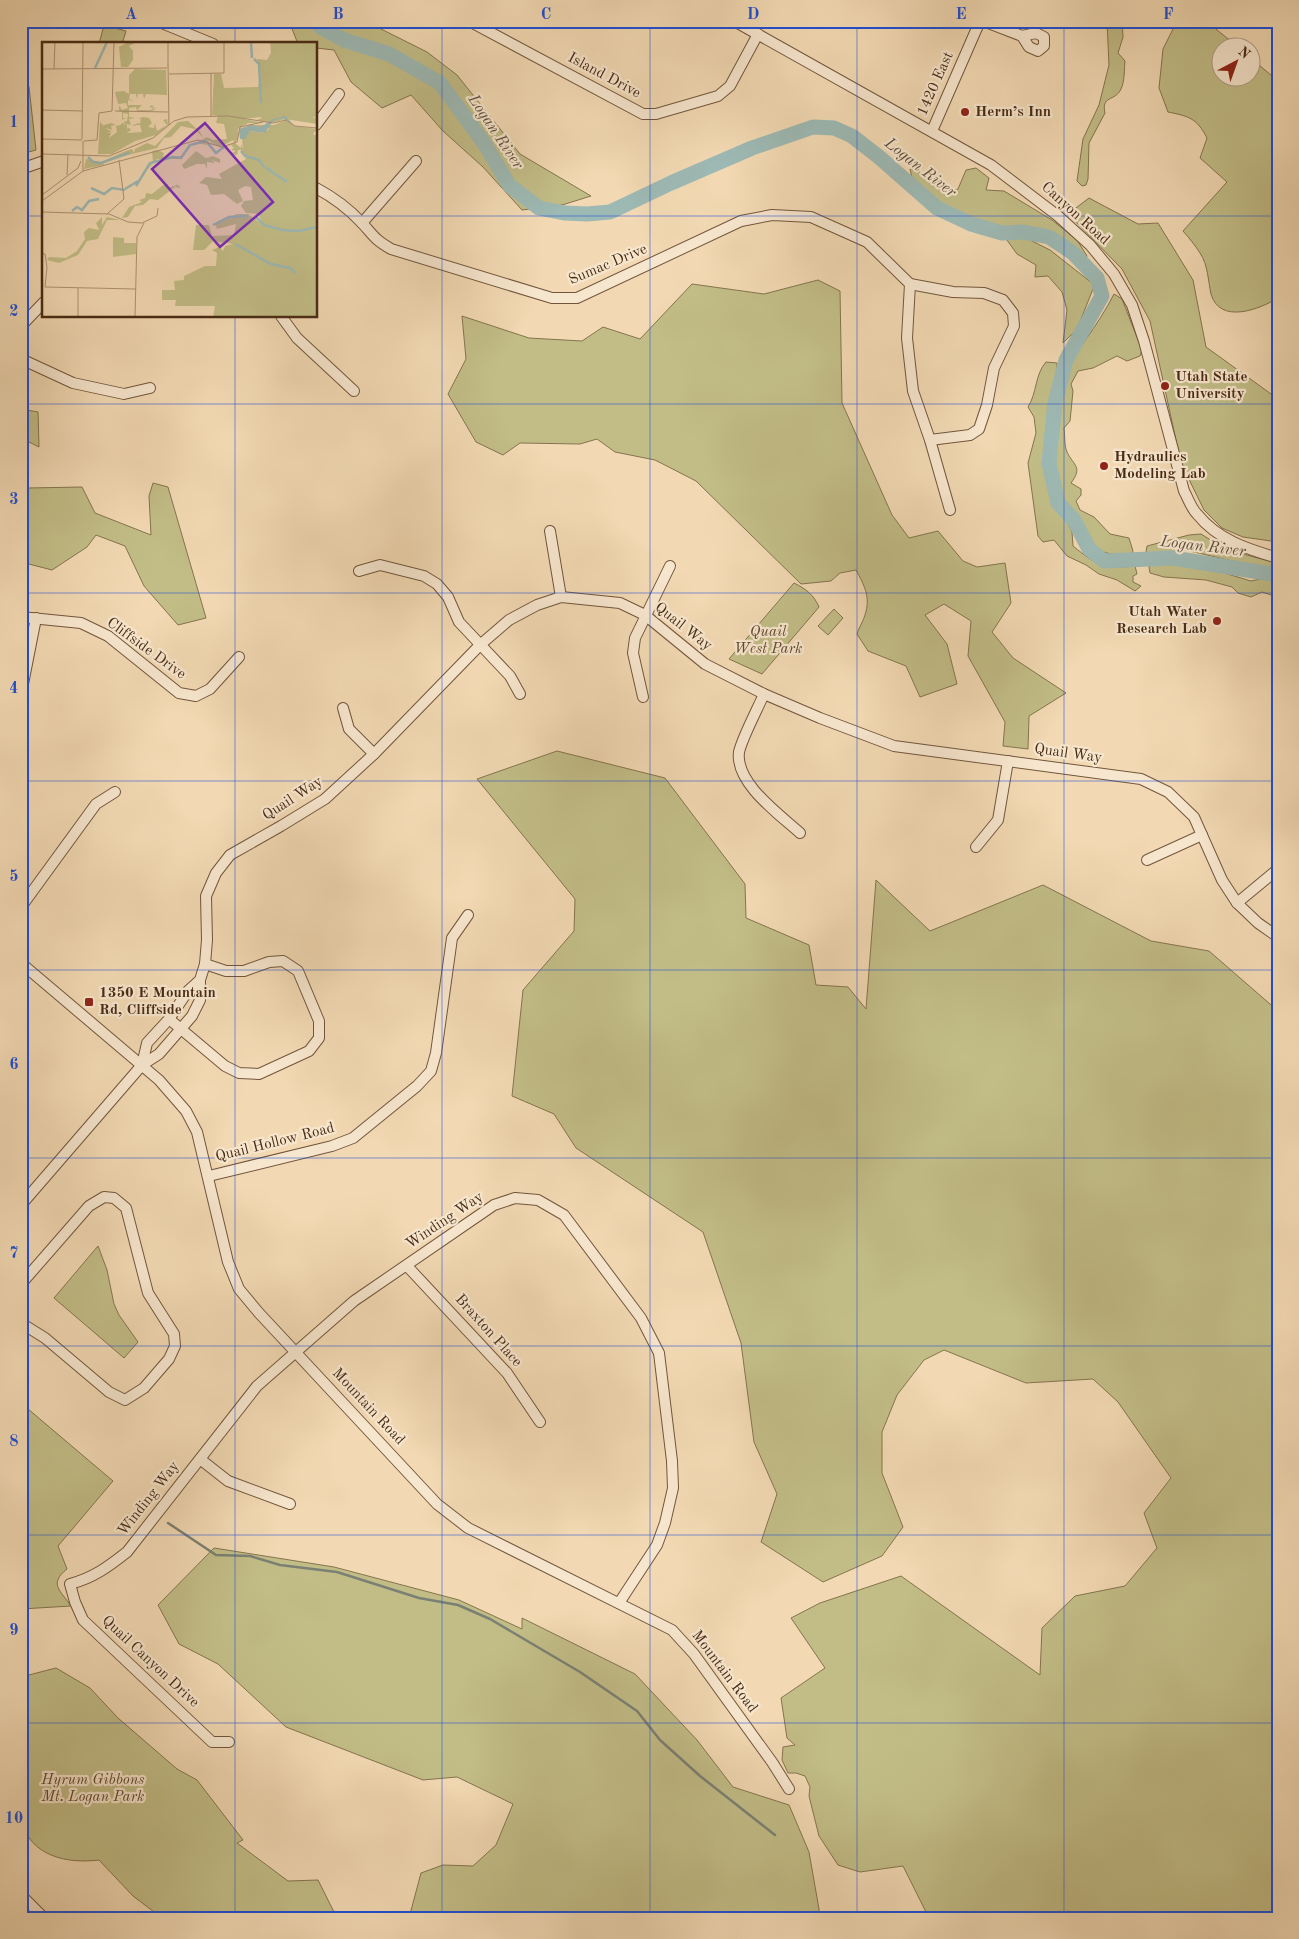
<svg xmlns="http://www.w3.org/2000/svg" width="1299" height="1939" viewBox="0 0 1299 1939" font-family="'Old Standard TT',serif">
<rect width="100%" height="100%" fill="#f2d9b3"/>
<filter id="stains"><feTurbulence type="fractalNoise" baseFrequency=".004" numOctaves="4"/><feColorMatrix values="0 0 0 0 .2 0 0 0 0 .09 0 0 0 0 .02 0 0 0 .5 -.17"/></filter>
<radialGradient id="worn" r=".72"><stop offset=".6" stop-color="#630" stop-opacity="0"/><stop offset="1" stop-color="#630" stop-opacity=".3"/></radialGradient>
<g fill="#c2bd87" stroke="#85744e">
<polygon points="289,21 365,21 427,52 457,75 520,154 591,196 562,205 522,210 483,167 443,131 411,95 382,108 351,82 334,50 316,48 316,44 298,44"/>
<path d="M 1107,21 L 1122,21 L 1123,37 L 1118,53 L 1125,61 C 1124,69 1125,81 1121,89 C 1115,102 1101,95 1105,113 L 1089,143 L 1088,179 L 1086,185 L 1082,186 L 1077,181 L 1083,139 L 1099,105 L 1109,65 Z"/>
<path d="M 1177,21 L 1206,21 L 1238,47 L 1222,48 L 1222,78 L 1252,78 L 1252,59 L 1278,81 L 1278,298 C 1260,309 1220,325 1211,294 C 1208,280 1208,265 1200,253 C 1195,245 1189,238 1183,231 L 1227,182 L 1200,158 L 1207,138 C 1197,118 1188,116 1168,112 L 1159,88 L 1163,49 Z"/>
<polygon points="104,25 126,31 122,44 99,44"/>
<polygon points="21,70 29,87 36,150 21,154"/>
<path d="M 976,168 L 989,178 L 986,190 L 1004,191 L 1052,220 L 1077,240 L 1087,256 L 1085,260 C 1079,258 1051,234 1043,229 L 1031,236 L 1030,240 L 1050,250 L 1092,283 L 1093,289 L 1077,329 L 1063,343 L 1067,310 L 1062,292 L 1048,276 L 1035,277 L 1036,265 L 1017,254 L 1004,236 L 1008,229 L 983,223 L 943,206 L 913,182 L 910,169 L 917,170 L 949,192 L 958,189 L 966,170 Z"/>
<polygon points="1089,198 1138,224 1158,223 1193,280 1206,347 1278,399 1278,542 1243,537 1222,528 1204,510 1181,463 1150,321 1122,269 1068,214"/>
<path d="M 818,280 L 840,291 L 842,403 L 892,515 L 909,538 L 938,531 L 963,561 L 977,567 L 1005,563 L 1011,603 L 992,632 L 1013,658 L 1066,693 L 1029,716 L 1028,749 L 1003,746 L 1005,722 L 968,656 L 971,621 L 944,604 L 925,615 L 947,644 L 957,684 L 920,697 L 906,666 L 868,651 L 857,634 C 859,627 863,622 865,615 C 871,597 864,585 856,570 L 840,573 L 831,581 L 801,584 L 696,481 L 655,460 L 615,452 L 597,439 L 580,444 L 520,443 L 503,455 L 476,442 L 448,394 L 466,359 L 462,316 L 529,338 L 582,341 L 603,327 L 640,339 L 692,284 L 764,294 Z"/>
<path d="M 1114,294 L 1122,299 L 1142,350 L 1140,356 L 1127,361 L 1117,356 L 1093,368 L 1078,371 L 1071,384 L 1073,391 L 1070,421 L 1064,428 C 1065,435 1064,445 1067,452 C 1074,466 1083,467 1071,483 L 1081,489 L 1081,495 L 1076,501 L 1080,510 L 1094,517 L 1110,534 L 1129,538 L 1133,551 L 1131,555 C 1090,556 1087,542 1071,510 L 1066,507 L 1063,513 L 1072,532 L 1073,546 C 1098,566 1102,569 1135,566 L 1137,574 L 1133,576 L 1133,582 L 1141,586 L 1135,591 L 1117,580 L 1099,574 L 1086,565 L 1067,556 L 1054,540 L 1043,542 L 1038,536 L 1028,463 L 1036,433 L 1034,417 L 1028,407 C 1037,393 1035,374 1046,362 L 1057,363 L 1057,384 C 1074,353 1098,326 1114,294 Z"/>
<polygon points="21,409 38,412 39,447 21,438"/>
<polygon points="153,483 168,487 206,618 178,625 144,586 125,546 96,535 87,547 52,570 21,562 21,486 27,488 82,487 95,513 151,535 149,496"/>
<path d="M 1201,534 C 1226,551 1249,556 1278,563 L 1278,572 L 1186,550 L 1152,554 L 1146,552 L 1147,546 L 1189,535 Z"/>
<polygon points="1170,560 1201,566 1251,581 1271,577 1278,579 1278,592 1271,595 1262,592 1251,597 1238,593 1232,587 1206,580 1164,577 1150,573 1149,567 1152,562"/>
<path d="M 794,583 C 806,589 814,595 819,607 L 762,674 L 729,659 Z"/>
<polygon points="834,609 843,618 828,635 818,626"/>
<polygon points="557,751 665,778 745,884 746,918 809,945 816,985 848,987 866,1009 876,880 930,931 1043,885 1151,941 1209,951 1278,1011 1278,1918 929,1918 903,1866 860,1872 838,1865 819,1836 809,1796 810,1787 805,1776 796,1773 788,1773 782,1760 783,1747 795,1745 787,1738 781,1698 825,1668 791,1618 820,1603 901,1576 1040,1675 1042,1628 1075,1596 1125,1586 1157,1548 1144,1513 1171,1478 1118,1402 1093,1379 1026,1383 944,1350 924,1360 897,1395 882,1432 882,1473 903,1527 882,1556 823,1582 761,1542 777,1494 754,1442 741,1343 703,1232 576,1148 554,1114 512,1096 523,990 574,931 575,899 477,779"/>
<polygon points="98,1246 107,1270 114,1304 119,1315 138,1342 124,1358 54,1298"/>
<path d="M 21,1403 L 113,1481 L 58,1546 L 67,1569 C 48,1584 61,1591 71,1606 L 21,1609 Z"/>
<polygon points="214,1548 334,1567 459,1600 522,1629 522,1618 635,1674 697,1740 733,1787 789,1805 809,1852 819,1909 819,1918 409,1918 421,1873 443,1865 473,1866 496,1845 513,1804 457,1777 423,1780 286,1727 218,1664 179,1644 158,1605"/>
<path d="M 56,1668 L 90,1688 L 118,1718 L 177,1769 L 197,1780 L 243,1840 L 237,1843 L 288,1881 L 318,1880 L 337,1918 L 162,1918 L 133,1896 L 99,1860 C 66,1864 31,1856 21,1821 L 21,1677 Z"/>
</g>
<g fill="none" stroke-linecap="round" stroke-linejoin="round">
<polyline stroke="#7b8074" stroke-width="2.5" points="168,1523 216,1555 250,1556 280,1565 337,1572 419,1598 458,1605 490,1619 580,1672 637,1711 660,1740 700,1776 775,1835"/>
<polyline stroke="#9db9b4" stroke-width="15" points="315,21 322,28 344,40 389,54 440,83 484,143 509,185 539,208 564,213 587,214 610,212 671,183 752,148 813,127 834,128 852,136 879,157 937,208 971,224 1002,233 1023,232 1049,237 1073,253 1097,278 1102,296 1066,360 1055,403 1049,463 1058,503 1074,520 1089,549 1104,561 1173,558 1278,575"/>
<g stroke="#72563c" stroke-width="12">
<g id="minor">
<polyline points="157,21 213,44"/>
<polyline points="469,21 643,114 656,114 718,96 730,86 758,34"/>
<path d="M 734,21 L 991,165 L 1058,216 L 1090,245 L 1114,274 L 1132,305 L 1144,341 L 1184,491 C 1188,498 1191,508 1197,514 C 1218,540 1247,549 1278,558"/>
<polyline points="983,21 1022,36"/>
<polygon points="1036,33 1044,37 1044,46 1038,51 1029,47 1022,36"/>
<polyline points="316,125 339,94"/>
<polyline points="932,131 980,21"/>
<polyline points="21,169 44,161"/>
<path d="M 316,188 C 333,197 349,209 362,223 C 374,236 374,239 391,249 L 552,298 L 577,298 L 741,221 L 772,215 L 811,217 L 867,242 L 910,284 L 907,338 L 913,391 L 930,440 L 950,510"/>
<polyline points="362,223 416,161"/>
<polyline points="910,284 953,292 984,293 1003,300 1013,313 1014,326 994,368 987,405 979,429 970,435 930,440"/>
<polyline points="281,316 297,338 354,391"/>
<polyline points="21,326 44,302"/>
<polyline points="21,359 73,383 124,394 150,388"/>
<polyline points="550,531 561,597"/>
<polyline points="359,571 380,565 424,576 437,584 448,597 459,622 510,676 520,694"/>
<polyline points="21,617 81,623 108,636 179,693 196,696 210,689 239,657"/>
<polyline points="21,694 36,618"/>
<path d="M 764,694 C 758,708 742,738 739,752 C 735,783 779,814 800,833"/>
<polyline points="643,697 633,653 635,638 670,566"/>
<polyline points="343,708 349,729 374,754"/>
<polyline points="976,847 998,820 1008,761"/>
<polyline points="1147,860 1202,835"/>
<polyline points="1237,903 1278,869"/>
<polyline points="21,907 96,804 115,792"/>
<polyline points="21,963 159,1080 186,1111 197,1132 228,1262 239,1289 259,1313 437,1504 468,1528 672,1630 694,1654 772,1762 789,1789"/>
<polyline points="200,980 188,991 169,1019 147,1043 142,1065 159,1054 192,1016 200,1000 200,980 205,964 207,940 206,896 216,873 230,855 281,826 325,799 374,754 480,645 509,620 537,605 561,597 620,603 645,615 705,664 764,694 820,718 894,746 1141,779 1168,792 1194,817 1222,880 1237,903 1258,923 1278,937"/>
<polyline points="169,1019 225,1066 239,1073 259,1074 309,1051 319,1038 319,1021 298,971 283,961 269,962 244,971 226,971 205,964"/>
<polyline points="209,1176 332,1146 353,1138 417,1086 431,1071 436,1053 452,938 468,915"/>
<polyline points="21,1205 142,1065"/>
<polyline points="407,1266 507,1373 540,1422"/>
<polyline points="21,1284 89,1206 104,1197 114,1198 126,1208 148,1293 174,1334 175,1346 169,1359 144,1388 125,1400 109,1392 45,1338 21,1323"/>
<polyline points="200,1459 228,1481 290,1504"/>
<path d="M 229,1742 L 212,1742 L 83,1620 L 75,1602 L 70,1584 C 93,1578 108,1567 127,1552 L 257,1386 L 354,1301 L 494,1205 L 515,1198 L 538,1200 L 564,1215 L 641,1318 L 659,1353 L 672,1461 L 673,1488 L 665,1523 L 657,1545 L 619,1603"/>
<polyline points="21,1895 44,1918"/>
</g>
</g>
<use href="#minor" stroke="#f7e6ce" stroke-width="10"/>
</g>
<path fill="none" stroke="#1d4ed8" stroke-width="1" stroke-opacity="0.55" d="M 235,21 L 235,44M 442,21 L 442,1918M 650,21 L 650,1918M 857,21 L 857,1918M 1064,21 L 1064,1918M 21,216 L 44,216M 316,216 L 1278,216M 235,316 L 235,1918M 21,404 L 1278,404M 21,593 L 1278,593M 21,781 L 1278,781M 21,970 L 1278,970M 21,1158 L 1278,1158M 21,1346 L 1278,1346M 21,1535 L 1278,1535M 21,1723 L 1278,1723"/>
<g fill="#8f2418" stroke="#f7e6ce" stroke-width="2">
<circle cx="965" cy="112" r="5"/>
<circle cx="1165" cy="386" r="5"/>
<circle cx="1104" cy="466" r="5"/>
<circle cx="1217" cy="621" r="5"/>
<rect x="84" y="997" width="10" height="10" rx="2.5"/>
</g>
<g text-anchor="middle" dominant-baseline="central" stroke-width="4.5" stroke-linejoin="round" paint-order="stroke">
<g font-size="15" fill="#482b14" stroke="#f7e6ce">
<text transform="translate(604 76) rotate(28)">Island Drive</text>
<text transform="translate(936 84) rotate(-66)">1420 East</text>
<text transform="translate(1075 214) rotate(42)">Canyon Road</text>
<text transform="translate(608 265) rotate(-23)">Sumac Drive</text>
<text transform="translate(683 627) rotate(38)">Quail Way</text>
<text transform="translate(146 649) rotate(36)">Cliffside Drive</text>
<text transform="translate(1068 754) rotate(8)">Quail Way</text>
<text transform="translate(293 799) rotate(-33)">Quail Way</text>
<text transform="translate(275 1143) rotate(-14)">Quail Hollow Road</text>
<text transform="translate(445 1221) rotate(-34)">Winding Way</text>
<text transform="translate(488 1331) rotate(48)">Braxton Place</text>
<text transform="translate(368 1407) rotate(47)">Mountain Road</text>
<text transform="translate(149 1499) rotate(-52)">Winding Way</text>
<text transform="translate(150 1662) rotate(43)">Quail Canyon Drive</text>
<text transform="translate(724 1672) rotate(53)">Mountain Road</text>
</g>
<g font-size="15" font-weight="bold" fill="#482b14" stroke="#f7e6ce" text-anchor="start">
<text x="975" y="112">Herm’s Inn</text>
<text x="1175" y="377">Utah State<tspan x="1175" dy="17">University</tspan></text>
<text x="1114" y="457">Hydraulics<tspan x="1114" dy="17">Modeling Lab</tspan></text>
<text x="1207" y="612" text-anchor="end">Utah Water<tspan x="1207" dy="17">Research Lab</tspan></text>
<text x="99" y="993">1350 E Mountain<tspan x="99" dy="17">Rd, Cliffside</tspan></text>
</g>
<g font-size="15" font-style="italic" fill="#60482b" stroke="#f7e6ce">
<text x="768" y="632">Quail<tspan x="768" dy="17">West Park</tspan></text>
<text x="93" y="1780">Hyrum Gibbons<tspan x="93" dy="17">Mt. Logan Park</tspan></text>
</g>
<g font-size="16" font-style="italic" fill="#5d4e3c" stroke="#f7e6ce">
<text transform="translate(495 132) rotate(56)">Logan River</text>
<text transform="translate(920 168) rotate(38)">Logan River</text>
<text transform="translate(1203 547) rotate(7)">Logan River</text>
</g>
</g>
<g transform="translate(42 42)">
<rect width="275" height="275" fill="#f2d9b3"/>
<path d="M 86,0 L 95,0 L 87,4 L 91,9 L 91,18 L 86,25 L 79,25 L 77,5 ZM 228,0 L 275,0 L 275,75 L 269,76 L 275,76 L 275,82 L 243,77 L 230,81 L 215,78 L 220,76 L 218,75 L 202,77 L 220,81 L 206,81 L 203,83 L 232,83 L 244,78 L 253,84 L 275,87 L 271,92 L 275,94 L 275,275 L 171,275 L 173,264 L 133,264 L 134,258 L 120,258 L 120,248 L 133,248 L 132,239 L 142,238 L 142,234 L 163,224 L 174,224 L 175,211 L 170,208 L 177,205 L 181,209 L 183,204 L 191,202 L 171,199 L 162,208 L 151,208 L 154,183 L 167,183 L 170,194 L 192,193 L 194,182 L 175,187 L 173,182 L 195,172 L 206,172 L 217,180 L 219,178 L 216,172 L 204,171 L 199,164 L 202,159 L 211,158 L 209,145 L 203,144 L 196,148 L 201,159 L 195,162 L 182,152 L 169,153 L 165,143 L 157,141 L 164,135 L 180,137 L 177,132 L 204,117 L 199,108 L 196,108 L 195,113 L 188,112 L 194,109 L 189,108 L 192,106 L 189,103 L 176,109 L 192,101 L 191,98 L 178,105 L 165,98 L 162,98 L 165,103 L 153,101 L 165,95 L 171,98 L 185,97 L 182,82 L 174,81 L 176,74 L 170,73 L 172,32 L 179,32 L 182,46 L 216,45 L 219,33 L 215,17 L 225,18 L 229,11 ZM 202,83 L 219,86 L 225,83 L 227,87 L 222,91 L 208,89 L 200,97 L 201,107 L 199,102 L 199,106 L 193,101 L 196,96 L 196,87 ZM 93,27 L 124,28 L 125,53 L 104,52 L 102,57 L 101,52 L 96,52 L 95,57 L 94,52 L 88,52 L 87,57 L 92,59 L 86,58 L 86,63 L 100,63 L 95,68 L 109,68 L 112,66 L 107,65 L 110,63 L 113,67 L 110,69 L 95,69 L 94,65 L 87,66 L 87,75 L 93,76 L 87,77 L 89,83 L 85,82 L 85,88 L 86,85 L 89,88 L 85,91 L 100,90 L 98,83 L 94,83 L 93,84 L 90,84 L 96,81 L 98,82 L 99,77 L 96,77 L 101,75 L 107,76 L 110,81 L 106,85 L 112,86 L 113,81 L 115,89 L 125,83 L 121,78 L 125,77 L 126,83 L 114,93 L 93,99 L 70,112 L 56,112 L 58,80 L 61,83 L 59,84 L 69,81 L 74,83 L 69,84 L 70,88 L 63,86 L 70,90 L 65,90 L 69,91 L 67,96 L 75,90 L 74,84 L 78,83 L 76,86 L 80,81 L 85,83 L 81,80 L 85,79 L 86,72 L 81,71 L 81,76 L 84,76 L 80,78 L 80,70 L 72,68 L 71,60 L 72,68 L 77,69 L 77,63 L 80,68 L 86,66 L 84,61 L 76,62 L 73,50 L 82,49 L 87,52 L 87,33 ZM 146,79 L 158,90 L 161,96 L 153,87 L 139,84 L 129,95 L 122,96 L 115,106 L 64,118 L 61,123 L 42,127 L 44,117 L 59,120 L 84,109 L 90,107 L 92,111 L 93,107 L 105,101 L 113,104 L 136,80 ZM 116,108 L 122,111 L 121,115 L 141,114 L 139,117 L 115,117 L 105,128 L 111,120 L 110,109 ZM 154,109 L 164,116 L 171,114 L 178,117 L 178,121 L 170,118 L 173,121 L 165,120 L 165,127 L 163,122 L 155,122 L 142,127 L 140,123 ZM 134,141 L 139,146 L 133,145 L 116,158 L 108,157 L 101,163 L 93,164 L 86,175 L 80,176 L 87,165 L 100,160 L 97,158 L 103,156 L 104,151 L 110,152 L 120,144 L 126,142 L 126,146 L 135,143 ZM 60,175 L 60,183 L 65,175 L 78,178 L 65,178 L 56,197 L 45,199 L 36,213 L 17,221 L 5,218 L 7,215 L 24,216 L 35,209 L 43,197 L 42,190 L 47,186 L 57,188 L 54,181 ZM 71,195 L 82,196 L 82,201 L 94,201 L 94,212 L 71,215 Z" fill="#c2bd87" fill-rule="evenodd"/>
<path d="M 243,74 L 251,82 L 240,76 L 231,79 L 223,91 L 208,89 L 203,97 L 198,97 L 197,87 L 209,83 L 219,85 L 231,77 Z" fill="#9db9b4"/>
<path fill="none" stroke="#9db9b4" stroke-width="2.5" d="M 209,1 L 210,16M 212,17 L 217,22 L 219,61M 53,26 L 65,0M 199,109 L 203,114 L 217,118 L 222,125M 46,115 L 51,120 L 59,121 L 87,111M 223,125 L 245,140M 94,144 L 108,121 L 131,115 L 139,116 L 148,103 L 164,99 L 174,111 L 183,104M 49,146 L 62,152 L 70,146 L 83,148M 83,147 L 96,139M 30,169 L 35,165 L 40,168 L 47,159 L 57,157M 214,175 L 222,183 L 240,188 L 257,189 L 275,185M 171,183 L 187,175 L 206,174M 193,202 L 229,222 L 248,226 L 253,231"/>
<path fill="none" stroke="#ae9373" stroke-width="1" d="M 126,0 L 126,24M 126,23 L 127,83M 0,27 L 125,26M 12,27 L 13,0M 127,32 L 182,31 L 182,0M 0,68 L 41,69M 73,69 L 126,70M 169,74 L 169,31M 0,97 L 40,98M 40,97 L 41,0M 42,99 L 55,98 L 57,71 L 70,69 L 72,0M 0,112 L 67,114 L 111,96 L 132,79 L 145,75 L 186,74 L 231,81 L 244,78 L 253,84 L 275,86M 41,129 L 156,98 L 180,105 L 195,100 L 198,85 L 221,80M 25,133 L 26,112M 0,153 L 36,126 L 39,119M 0,159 L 41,129 L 41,99M 0,170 L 67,172 L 86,180 L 100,181 L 115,174 L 116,166M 65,172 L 82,157 L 77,118M 0,212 L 3,212 L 5,225 L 3,245 L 94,247M 36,275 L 36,246M 93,275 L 95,195 L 102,181"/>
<path fill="#7b2cbf" fill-opacity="0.15" stroke="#7b2cbf" stroke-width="2.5" d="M 163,81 L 231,160 L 178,205 L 110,127 Z"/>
<rect width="275" height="275" fill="none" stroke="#482b14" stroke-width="2.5"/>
</g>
<rect width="1299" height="1939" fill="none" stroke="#f2d9b3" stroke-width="55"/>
<g transform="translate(1236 62) rotate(41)"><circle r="24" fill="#f7e6ce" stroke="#b19b84"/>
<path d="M0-4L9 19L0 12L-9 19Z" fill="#8f2418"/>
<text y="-8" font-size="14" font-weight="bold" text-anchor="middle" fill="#482b14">N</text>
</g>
<rect x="28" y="28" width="1244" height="1884" fill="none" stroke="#1d4ed8" stroke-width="2"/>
<g font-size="16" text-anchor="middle" font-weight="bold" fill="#1d4ed8">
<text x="131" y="19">A</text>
<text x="338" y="19">B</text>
<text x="546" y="19">C</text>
<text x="753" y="19">D</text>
<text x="961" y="19">E</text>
<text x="1168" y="19">F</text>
<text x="14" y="127">1</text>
<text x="14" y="316">2</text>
<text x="14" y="504">3</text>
<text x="14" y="693">4</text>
<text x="14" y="881">5</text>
<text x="14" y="1069">6</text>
<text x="14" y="1258">7</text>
<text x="14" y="1446">8</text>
<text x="14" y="1635">9</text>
<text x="14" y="1823">10</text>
</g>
<rect width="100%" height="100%" filter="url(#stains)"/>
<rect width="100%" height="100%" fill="url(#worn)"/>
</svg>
